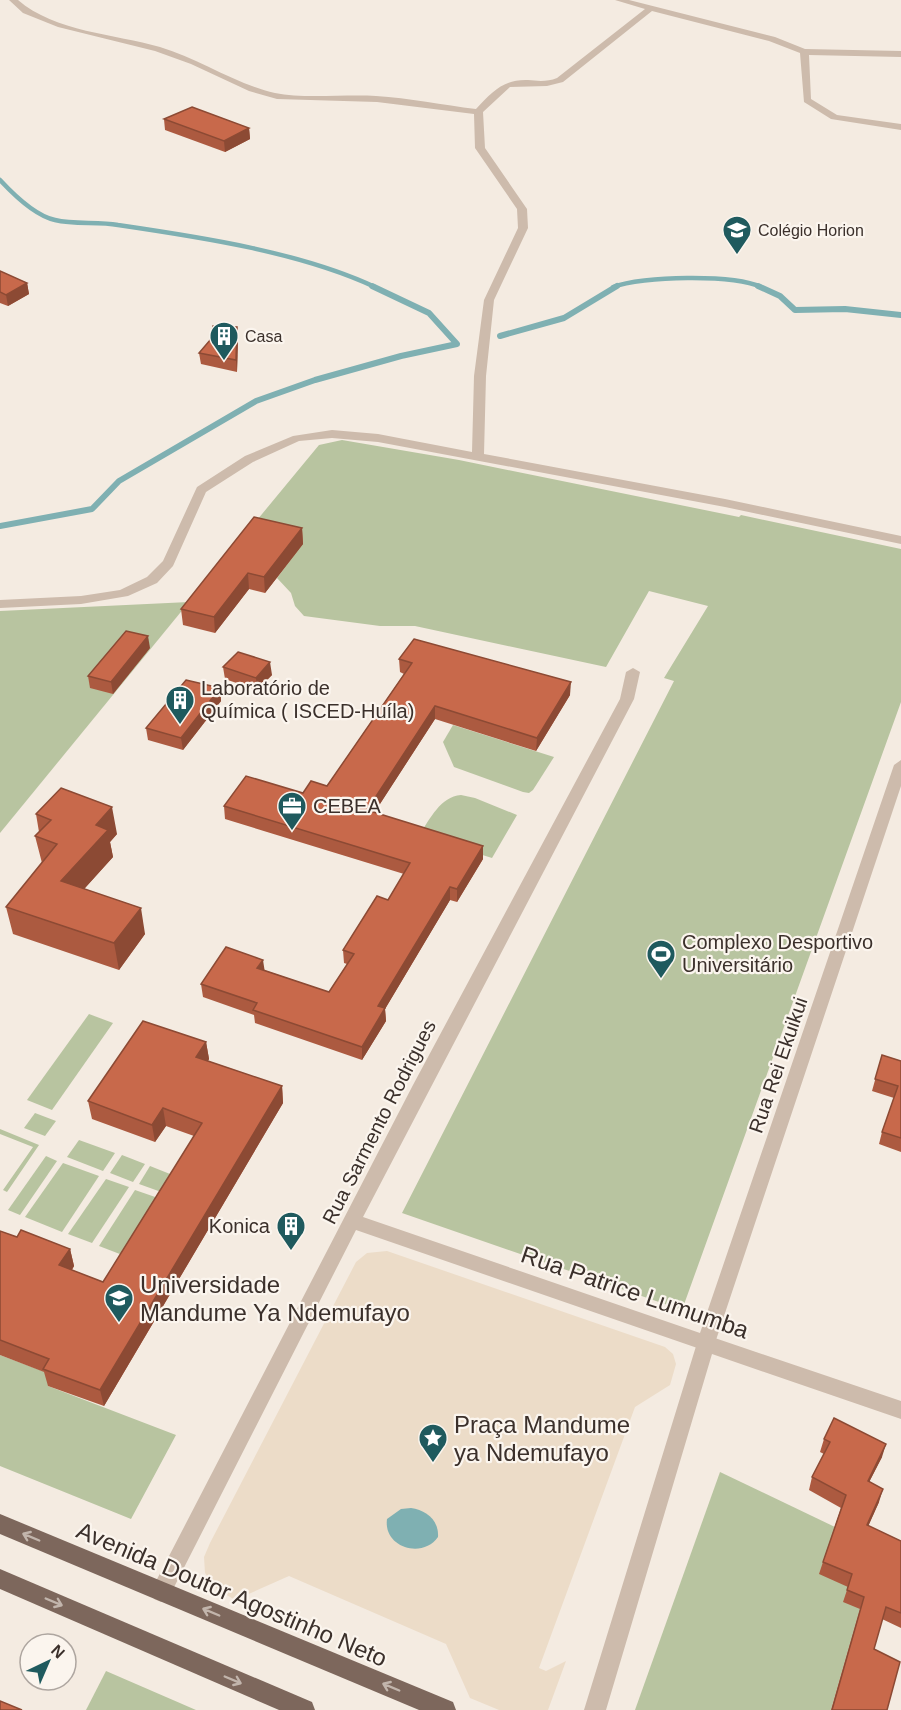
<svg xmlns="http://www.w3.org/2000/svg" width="901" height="1710" viewBox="0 0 901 1710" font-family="Helvetica,sans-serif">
<rect width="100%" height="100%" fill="#f4ebe1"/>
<g fill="#b8c4a0">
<polygon points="342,440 459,460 739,517 741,515 901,549 901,702 682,1310 402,1213 674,681 664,678 708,606 649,591 606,667 415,626 380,626 304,616 295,606 291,593 277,578 302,544 248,531 319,445"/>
<polygon points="189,602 0,833 0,611"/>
<polygon points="453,725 554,757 533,790 529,793 523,792 454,767 443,742"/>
<path d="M 461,795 L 475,798 L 517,815 L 492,858 L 419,835 C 431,818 440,797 461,795 Z"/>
<polygon points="89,1014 113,1023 52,1110 27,1100"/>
<polygon points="35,1113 56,1121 45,1136 24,1128"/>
<polygon points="0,1129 39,1145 7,1192 3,1190 33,1147 0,1134"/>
<polygon points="79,1140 115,1153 103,1171 67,1157"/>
<polygon points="122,1155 145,1164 133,1182 110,1173"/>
<polygon points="46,1156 57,1161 20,1215 8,1210"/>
<polygon points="63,1163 99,1176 62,1232 25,1217"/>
<polygon points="150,1166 175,1176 164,1193 139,1184"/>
<polygon points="106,1179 129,1187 92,1243 68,1234"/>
<polygon points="135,1190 161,1199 125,1256 99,1246"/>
<polygon points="0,1355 53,1375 48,1386 176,1435 131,1519 0,1466"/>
<polygon points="720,1472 835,1527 860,1609 831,1710 635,1710"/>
<polygon points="106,1671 196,1710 86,1710"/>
</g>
<polygon fill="#ecdcc8" points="387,1251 665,1347 673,1354 676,1364 670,1385 635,1407 539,1668 546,1671 566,1661 548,1710 499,1710 470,1698 446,1644 289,1576 235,1600 217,1589 205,1573 204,1557 210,1543 356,1262 367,1253"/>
<path fill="#7fb0b2" d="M 411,1508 C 426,1510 439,1520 438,1537 C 423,1559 383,1548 387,1519 L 401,1509 Z"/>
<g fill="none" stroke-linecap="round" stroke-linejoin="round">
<g stroke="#7fb0b2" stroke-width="4.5">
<path d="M 0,180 C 13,194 36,216 55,220 C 75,225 98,221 118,225 C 200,237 300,252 375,287"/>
<path d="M 613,287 C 642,276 733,274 761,287"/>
</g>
<g stroke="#7fb0b2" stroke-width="6">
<polyline points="758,286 780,296 795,310 845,309 901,315"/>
<polyline points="500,336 564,318 617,286"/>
<polyline points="0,526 92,509 119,481 256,401 315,380 401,356 457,344 429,313 372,286"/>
</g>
<g fill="#cdbbac" fill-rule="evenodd">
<path d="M 9,0 L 18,0 C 55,32 115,34 160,47 C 200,59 235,84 275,93 C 303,99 346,94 376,96 C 409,98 443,105 476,109 C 492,92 503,79 528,80 C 538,81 547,82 557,78 L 645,9 L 615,0 L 629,0 L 775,37 L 805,49 L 901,51 L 901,57 L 809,55 L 811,99 L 837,115 L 901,124 L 901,130 L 831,119 L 804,102 L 800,53 L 769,41 L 652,11 L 563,82 L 547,86 L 510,87 L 483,112 L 485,148 L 527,209 L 528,228 L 494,300 L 486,376 L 484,454 L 725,499 L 901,536 L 901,544 L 725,507 L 378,442 L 332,438 L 299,441 L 253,462 L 206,492 L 173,566 L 157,583 L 128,596 L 81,604 L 0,608 L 0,600 L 81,596 L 120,590 L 147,577 L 163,561 L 197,487 L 245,456 L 293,436 L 332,430 L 378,434 L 472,452 L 474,376 L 484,300 L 518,228 L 517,209 L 475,148 L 474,114 L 377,102 L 277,99 L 249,91 L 191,64 L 155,51 L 58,27 L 23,13 Z"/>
<polygon points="633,668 640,672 634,699 363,1217 700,1333 894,765 901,760 901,786 713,1349 706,1351 356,1230 168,1599 161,1602 154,1599 151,1592 154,1585 413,1085 620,699 626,672"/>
</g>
<polygon fill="#cdbbac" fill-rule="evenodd" points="706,1335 901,1401 901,1419 712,1354 606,1710 584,1710 697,1343 699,1337"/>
<g fill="#7d675c" fill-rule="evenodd">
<polygon points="0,1514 453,1702 456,1710 419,1710 0,1534"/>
<polygon points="0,1569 312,1702 315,1710 279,1710 0,1589"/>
</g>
</g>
<g fill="#ac5a40">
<polygon points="164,119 249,128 250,139 225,152 165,130"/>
<polygon points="0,271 27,283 29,294 8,306 0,303"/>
<polygon points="238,338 237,372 201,364 199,353"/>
<polygon points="302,528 303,544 265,593 249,589 215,633 183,625 181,609"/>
<polygon points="150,648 113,694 90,688 88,676"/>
<polygon points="399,659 570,695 536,751 435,719 374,813 483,859 457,902 450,900 385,1009 386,1021 362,1060 255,1023 254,1015 203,997 201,984 264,970 329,992 347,964 344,963 343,950 388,900 404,874 225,819 224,806 303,793 327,786 404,674 400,672"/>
<polygon points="223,667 272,675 257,690 225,679"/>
<polygon points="220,688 221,701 183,750 148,740 146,728"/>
<polygon points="36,814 117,834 110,842 113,857 84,889 145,934 119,970 13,934 6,907 42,863 35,836 39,832"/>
<polygon points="206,1042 209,1059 208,1061 282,1086 283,1103 104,1406 48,1386 44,1372 0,1355 0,1231 17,1237 70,1249 74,1266 72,1270 103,1282 194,1136 166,1126 155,1142 92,1119 88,1101"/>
<polygon points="882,1055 901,1061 901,1152 879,1144 882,1132 894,1098 872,1091"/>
<polygon points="824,1439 882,1457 869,1482 879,1502 868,1526 901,1541 901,1628 882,1619 874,1649 887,1710 831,1710 860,1609 843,1602 848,1587 819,1574 841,1508 809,1490 812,1477 824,1454 820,1452"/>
</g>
<g fill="#8c4a34">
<polygon points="249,128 250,139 225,152 224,141"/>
<polygon points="27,283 29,294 8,306 6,295"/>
<polygon points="237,327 238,338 237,372 236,360"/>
<polygon points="302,528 303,544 265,593 264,577"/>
<polygon points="248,573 249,589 215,633 214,617"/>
<polygon points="148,636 150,648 113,694 111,682"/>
<polygon points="270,662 272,675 257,690 256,678"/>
<polygon points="571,682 570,695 536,751 537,738"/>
<polygon points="220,688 221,701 183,750 181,738"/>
<polygon points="435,706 435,719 367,824 367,810"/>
<polygon points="112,807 117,834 110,842 113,857 67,908 61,881 96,825"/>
<polygon points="483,846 483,859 457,902 457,889"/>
<polygon points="450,887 450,900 385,1009 386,1021 362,1060 362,1047 378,1006"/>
<polygon points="141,908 145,934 119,970 114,943"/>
<polygon points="263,960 265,973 257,968"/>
<polygon points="206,1042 209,1059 199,1074 196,1057"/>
<polygon points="282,1086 283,1103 104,1406 100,1390"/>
<polygon points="163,1108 166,1126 155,1142 152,1125"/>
<polygon points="70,1249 74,1266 64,1282 59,1265"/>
<polygon points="886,1444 882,1457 863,1494 868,1481"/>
<polygon points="883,1489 879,1502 863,1538 867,1525"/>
</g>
<g fill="#c8694b" stroke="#8c4a34" stroke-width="1.5">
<polygon points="192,107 249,128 224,141 164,119"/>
<polygon points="0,271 27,283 6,295 0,292"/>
<polygon points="213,326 237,327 236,360 199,353 211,339"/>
<polygon points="254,517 302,528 264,577 248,573 214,617 181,609"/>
<polygon points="126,631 148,636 111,682 88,676"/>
<polygon points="414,639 571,682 537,738 435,706 367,810 483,846 457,889 450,887 378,1006 385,1008 362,1047 253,1010 257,1003 201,984 226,947 263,960 257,968 329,992 354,954 343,950 377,896 388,900 410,863 224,806 246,776 303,793 311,781 327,786 412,663 399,659"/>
<polygon points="238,652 270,662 256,678 223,667"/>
<polygon points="186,680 220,688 181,738 146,728"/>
<polygon points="61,788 112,807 96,825 108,830 61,881 141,908 114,943 6,907 57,844 35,836 51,820 36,814"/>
<polygon points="143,1021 206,1042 196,1057 282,1086 100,1390 43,1369 49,1359 0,1340 0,1231 17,1237 21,1230 70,1249 59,1265 103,1282 202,1123 163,1108 152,1125 88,1101"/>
<polygon points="882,1055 901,1061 901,1138 882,1132 898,1086 875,1079"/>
<polygon points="834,1418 886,1444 868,1481 883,1489 867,1525 901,1541 901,1613 886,1607 874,1649 900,1662 887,1710 832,1710 864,1597 847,1590 852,1574 823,1562 846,1495 812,1477 830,1442 824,1439"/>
<polygon points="0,1701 22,1710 0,1710"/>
</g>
<defs><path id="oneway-shaft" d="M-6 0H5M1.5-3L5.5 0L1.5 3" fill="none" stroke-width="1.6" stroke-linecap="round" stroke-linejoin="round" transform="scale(1.5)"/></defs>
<g stroke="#c2b5ac">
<use href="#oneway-shaft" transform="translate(31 1537) rotate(-157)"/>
<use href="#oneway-shaft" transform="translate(54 1602) rotate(23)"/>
<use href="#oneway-shaft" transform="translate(211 1612) rotate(-157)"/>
<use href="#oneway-shaft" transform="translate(233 1680) rotate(23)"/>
<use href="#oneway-shaft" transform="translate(391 1687) rotate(-157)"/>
</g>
<defs>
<g id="school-pin" transform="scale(1.5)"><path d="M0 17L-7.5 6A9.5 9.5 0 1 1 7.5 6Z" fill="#1f5a5e" stroke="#fbf5ee"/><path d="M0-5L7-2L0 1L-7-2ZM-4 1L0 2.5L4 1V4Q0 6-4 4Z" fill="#fff"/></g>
<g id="building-pin" transform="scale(1.5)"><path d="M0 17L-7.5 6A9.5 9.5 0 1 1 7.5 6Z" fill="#1f5a5e" stroke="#fbf5ee"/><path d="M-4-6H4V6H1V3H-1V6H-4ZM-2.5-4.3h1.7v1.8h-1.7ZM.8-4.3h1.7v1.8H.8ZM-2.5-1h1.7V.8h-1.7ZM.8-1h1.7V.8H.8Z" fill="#fff"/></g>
<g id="office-pin" transform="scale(1.5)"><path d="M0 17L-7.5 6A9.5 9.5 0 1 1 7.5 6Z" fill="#1f5a5e" stroke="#fbf5ee"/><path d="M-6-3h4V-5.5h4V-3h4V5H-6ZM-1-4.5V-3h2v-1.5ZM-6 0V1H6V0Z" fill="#fff"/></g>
<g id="stadium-pin" transform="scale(1.5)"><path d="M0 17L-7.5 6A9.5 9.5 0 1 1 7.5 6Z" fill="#1f5a5e" stroke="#fbf5ee"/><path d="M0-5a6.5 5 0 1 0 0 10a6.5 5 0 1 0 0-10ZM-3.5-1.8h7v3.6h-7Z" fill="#fff"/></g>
<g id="university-pin" transform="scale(1.5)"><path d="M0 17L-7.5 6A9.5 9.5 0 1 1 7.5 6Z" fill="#1f5a5e" stroke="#fbf5ee"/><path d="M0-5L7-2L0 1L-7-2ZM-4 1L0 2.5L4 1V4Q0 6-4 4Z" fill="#fff"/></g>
<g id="sight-pin" transform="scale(1.5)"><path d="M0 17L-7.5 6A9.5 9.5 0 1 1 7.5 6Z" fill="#1f5a5e" stroke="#fbf5ee"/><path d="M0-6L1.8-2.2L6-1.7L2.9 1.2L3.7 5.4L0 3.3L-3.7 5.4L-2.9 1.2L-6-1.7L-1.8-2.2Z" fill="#fff"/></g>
</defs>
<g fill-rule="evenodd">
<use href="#school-pin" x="737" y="230"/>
<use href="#building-pin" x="224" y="336"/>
<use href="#building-pin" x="180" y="700"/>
<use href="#office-pin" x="292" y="806"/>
<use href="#stadium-pin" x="661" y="954"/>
<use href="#building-pin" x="291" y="1226"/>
<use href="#university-pin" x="119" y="1298"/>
<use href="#sight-pin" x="433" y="1438"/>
</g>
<g text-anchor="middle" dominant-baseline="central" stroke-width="4.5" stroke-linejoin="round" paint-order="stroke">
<g font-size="16" fill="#3b302b" stroke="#fbf5ee" text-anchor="start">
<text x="758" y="230">Colégio Horion</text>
<text x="245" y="336">Casa</text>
</g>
<g font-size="20" fill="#3b302b" stroke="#fbf5ee" text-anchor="start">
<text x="201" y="688">Laboratório de<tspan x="201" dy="23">Química ( ISCED-Huíla)</tspan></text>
<text x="313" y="806">CEBEA</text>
<text x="682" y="942">Complexo Desportivo<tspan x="682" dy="23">Universitário</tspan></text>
<text x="270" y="1226" text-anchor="end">Konica</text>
</g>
<g font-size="20" fill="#3b302b" stroke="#fbf5ee">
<text transform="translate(778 1065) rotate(-71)">Rua Rei Ekuikui</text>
<text transform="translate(379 1122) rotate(-63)">Rua Sarmento Rodrigues</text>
</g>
<g font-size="24" fill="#3b302b" stroke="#fbf5ee" text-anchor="start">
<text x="140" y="1284">Universidade<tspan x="140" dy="28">Mandume Ya Ndemufayo</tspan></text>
<text x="454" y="1424">Praça Mandume<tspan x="454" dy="28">ya Ndemufayo</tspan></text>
</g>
<g font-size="24" fill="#3b302b" stroke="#fbf5ee">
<text transform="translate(635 1292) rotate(19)">Rua Patrice Lumumba</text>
<text transform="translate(232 1594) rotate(23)">Avenida Doutor Agostinho Neto</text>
</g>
</g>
<g transform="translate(48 1662) rotate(44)"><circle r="28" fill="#fbf5ee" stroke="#aea6a0" stroke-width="1.5"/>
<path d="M0-4.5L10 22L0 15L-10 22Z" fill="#1f5a5e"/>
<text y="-9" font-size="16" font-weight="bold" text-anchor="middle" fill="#3b302b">N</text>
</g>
</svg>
